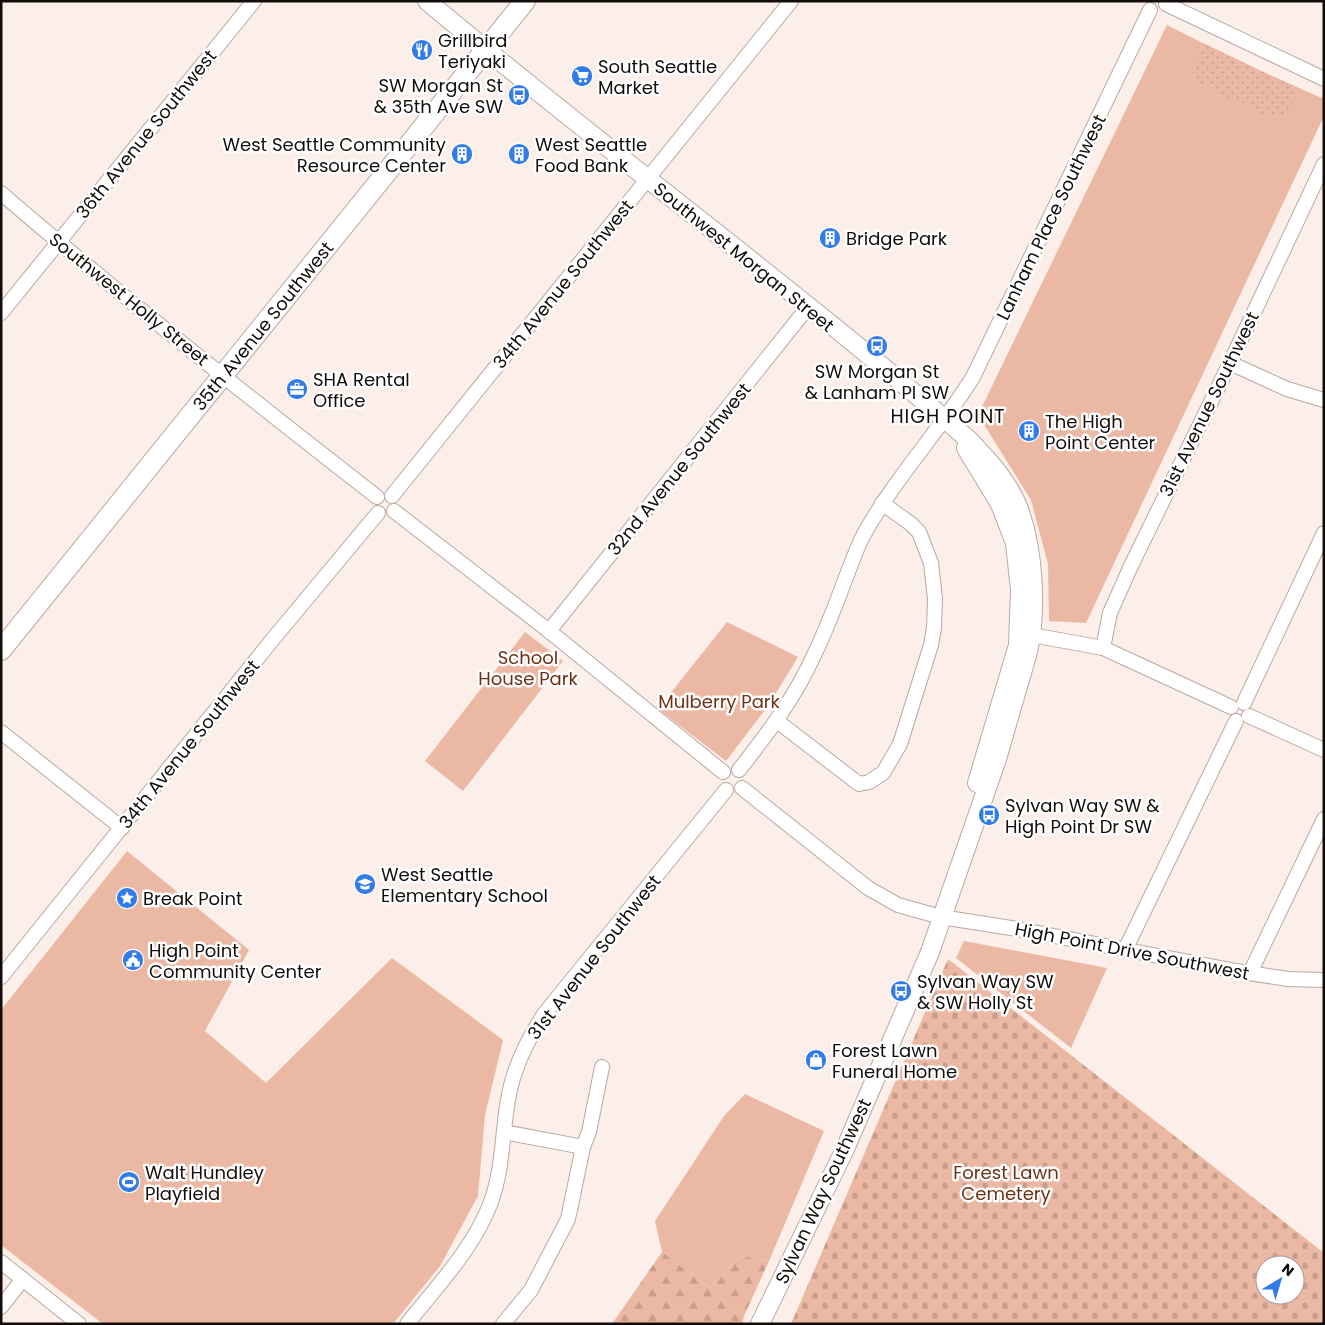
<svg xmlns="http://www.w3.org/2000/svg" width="1325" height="1325" viewBox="0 0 1325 1325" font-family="Poppins,sans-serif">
<defs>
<pattern id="forest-firs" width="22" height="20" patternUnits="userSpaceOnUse" patternTransform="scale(1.25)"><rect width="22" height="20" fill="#ebb8a3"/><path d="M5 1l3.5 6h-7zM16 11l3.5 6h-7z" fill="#c89d8b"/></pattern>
<pattern id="cemetery-stones" width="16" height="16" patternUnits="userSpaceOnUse" patternTransform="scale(1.25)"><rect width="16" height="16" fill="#ebb8a3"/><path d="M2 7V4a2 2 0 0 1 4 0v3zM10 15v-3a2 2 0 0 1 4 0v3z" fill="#c89d8b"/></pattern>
<pattern id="garden-dots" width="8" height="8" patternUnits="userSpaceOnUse" patternTransform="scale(1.25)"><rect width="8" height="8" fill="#ebb8a3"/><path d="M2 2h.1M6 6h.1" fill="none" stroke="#c89d8b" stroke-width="1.8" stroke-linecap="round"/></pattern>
</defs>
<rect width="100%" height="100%" fill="#fceee8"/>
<g fill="#ebb8a3">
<polygon points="1167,25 1234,59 1324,99 1324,116 1086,623 1049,621 1048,564 1031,500 978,415"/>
<polygon points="727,622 798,657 768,706 726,761 658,709"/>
<polygon points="525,632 563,661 463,791 425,761"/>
<polygon points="127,851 249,950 205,1031 266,1083 392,958 503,1040 485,1115 478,1196 440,1266 393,1324 103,1324 1,1245 1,1010"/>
<polygon points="964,941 1107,968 1071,1048 956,958"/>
<polygon points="745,1094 824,1131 769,1261 741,1256 710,1288 662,1252 655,1221 724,1116"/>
</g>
<polygon fill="url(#forest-firs)" points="662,1252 710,1288 741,1256 769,1261 744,1316 742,1324 612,1324"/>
<path fill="url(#cemetery-stones)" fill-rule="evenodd" d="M 948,959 L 1324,1253 L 1324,1324 L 791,1324 ZM 1265,1265 L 1295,1265 L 1295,1295 L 1265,1295 Z"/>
<polygon fill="url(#garden-dots)" points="1203,43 1299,89 1285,116 1264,114 1243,103 1217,96 1219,92 1191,79"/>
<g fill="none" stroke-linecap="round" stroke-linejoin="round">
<g stroke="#b9a9a2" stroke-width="16">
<g id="minor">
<polyline points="1166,4 1324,79"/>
<path d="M 1,193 C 123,298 250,398 377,497"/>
<polyline points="1,313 254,1"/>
<polyline points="1230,363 1287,389 1324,400"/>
<polyline points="392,496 791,1"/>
<polyline points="394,511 549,631 723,772"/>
<polyline points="549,631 808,307"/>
<polyline points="1021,633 1103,648 1231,707"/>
<polyline points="1103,648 1110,613 1130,568 1230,363 1324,164"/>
<polyline points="1244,703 1324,533"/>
<polyline points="1249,716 1324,750"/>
<polyline points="777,721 859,784 869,782 883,773 900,744 931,645 934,628 935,599 931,563 919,532 911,524 882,503"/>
<polyline points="1,732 122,828"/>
<path d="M 739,770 C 768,733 796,696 815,653 C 828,626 838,599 848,572 C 853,560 857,547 863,536 C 894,479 939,432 973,377 L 1150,10"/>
<polyline points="742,788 868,888 898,905 941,917 1023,930 1236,971 1288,979 1324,980"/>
<polyline points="1125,950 1236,721"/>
<polyline points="1250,973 1324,819"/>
<polyline points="1,977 273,639 378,513"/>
<polyline points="504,1132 583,1147"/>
<polyline points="1,1262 79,1324"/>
<polyline points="1,1307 23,1279"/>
<path d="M 407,1324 C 437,1286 474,1248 491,1202 C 503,1169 502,1134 508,1100 C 513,1068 527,1040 545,1013 L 726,790"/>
<polyline points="503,1324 531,1290 568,1219 583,1147 589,1132 602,1067"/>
</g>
</g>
<g stroke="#b9a9a2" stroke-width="20">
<g id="tertiary">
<path d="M 427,1 C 605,150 794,288 969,440 C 989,461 1010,483 1020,512 C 1034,553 1037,610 1028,652 L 997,759 L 930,952 L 845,1149 L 760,1324"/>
<polyline points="966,448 1000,504 1008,525 1015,543 1020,590 1018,645 977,783"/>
</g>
</g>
<g stroke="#b9a9a2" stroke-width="22">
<polyline id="secondary" points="1,650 525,1"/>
</g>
<use href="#minor" stroke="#fff" stroke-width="14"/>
<use href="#tertiary" stroke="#fff" stroke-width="18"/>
<use href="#secondary" stroke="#fff" stroke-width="20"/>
</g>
<defs>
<g id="restaurant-disc" transform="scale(1.125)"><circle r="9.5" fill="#327ce9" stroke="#fff"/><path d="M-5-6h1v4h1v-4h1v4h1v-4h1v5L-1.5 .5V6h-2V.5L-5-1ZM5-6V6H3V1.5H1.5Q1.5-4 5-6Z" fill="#fff"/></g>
<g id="supermarket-disc" transform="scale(1.125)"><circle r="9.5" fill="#327ce9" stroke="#fff"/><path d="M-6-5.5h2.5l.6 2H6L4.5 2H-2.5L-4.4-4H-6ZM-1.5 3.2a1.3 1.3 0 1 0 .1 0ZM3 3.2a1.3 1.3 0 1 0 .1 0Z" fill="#fff"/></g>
<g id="bus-disc" transform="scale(1.125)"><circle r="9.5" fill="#327ce9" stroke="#fff"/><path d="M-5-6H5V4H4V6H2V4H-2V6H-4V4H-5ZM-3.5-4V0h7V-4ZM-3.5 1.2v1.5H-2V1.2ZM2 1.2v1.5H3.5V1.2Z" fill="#fff"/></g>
<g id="building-disc" transform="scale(1.125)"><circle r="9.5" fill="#327ce9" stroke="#fff"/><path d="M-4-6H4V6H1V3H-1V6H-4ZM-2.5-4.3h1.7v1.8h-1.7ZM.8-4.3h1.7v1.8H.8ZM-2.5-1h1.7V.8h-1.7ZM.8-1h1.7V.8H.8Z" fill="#fff"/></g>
<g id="office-disc" transform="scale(1.125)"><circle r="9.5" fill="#327ce9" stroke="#fff"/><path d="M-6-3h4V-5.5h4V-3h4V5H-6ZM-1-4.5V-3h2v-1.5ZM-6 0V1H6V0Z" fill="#fff"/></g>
<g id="school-disc" transform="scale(1.125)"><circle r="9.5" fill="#327ce9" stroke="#fff"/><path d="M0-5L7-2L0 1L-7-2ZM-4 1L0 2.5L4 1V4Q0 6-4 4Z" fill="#fff"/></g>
<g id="sight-disc" transform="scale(1.125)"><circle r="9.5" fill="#327ce9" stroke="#fff"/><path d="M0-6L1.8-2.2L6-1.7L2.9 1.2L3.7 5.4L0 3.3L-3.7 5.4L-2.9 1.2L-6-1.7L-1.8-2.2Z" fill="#fff"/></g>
<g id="civic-disc" transform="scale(1.125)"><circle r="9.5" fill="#327ce9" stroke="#fff"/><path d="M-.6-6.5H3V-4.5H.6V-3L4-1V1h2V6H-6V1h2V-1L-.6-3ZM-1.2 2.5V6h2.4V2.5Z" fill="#fff"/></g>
<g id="shop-disc" transform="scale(1.125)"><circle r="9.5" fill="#327ce9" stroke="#fff"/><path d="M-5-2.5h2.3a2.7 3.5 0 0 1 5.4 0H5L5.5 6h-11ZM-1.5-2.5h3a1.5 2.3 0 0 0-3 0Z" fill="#fff"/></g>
<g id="stadium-disc" transform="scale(1.125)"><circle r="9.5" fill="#327ce9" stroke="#fff"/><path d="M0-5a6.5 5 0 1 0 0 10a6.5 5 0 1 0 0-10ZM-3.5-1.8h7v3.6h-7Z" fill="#fff"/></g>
</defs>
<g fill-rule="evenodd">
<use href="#restaurant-disc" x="422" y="50"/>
<use href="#supermarket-disc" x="582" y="76"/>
<use href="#bus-disc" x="519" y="95"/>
<use href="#building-disc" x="462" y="154"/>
<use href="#building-disc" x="519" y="154"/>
<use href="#building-disc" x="830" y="238"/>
<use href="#bus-disc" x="877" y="346"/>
<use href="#office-disc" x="297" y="389"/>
<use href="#building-disc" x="1029" y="431"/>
<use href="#bus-disc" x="989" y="815"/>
<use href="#school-disc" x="365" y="884"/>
<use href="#sight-disc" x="127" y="898"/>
<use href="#civic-disc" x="133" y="960"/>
<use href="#bus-disc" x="901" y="991"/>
<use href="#shop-disc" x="816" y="1060"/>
<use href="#stadium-disc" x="129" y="1182"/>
</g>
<g text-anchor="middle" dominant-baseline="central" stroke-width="5" stroke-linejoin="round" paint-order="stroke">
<g font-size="18" fill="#120d0a" stroke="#fff" text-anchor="start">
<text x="438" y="40">Grillbird<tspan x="438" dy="21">Teriyaki</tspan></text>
<text x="598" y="66">South Seattle<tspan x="598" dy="21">Market</tspan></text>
<text x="503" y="85" text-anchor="end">SW Morgan St<tspan x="503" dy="21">&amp; 35th Ave SW</tspan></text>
<text x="446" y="144" text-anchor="end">West Seattle Community<tspan x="446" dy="21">Resource Center</tspan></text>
<text x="535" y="144">West Seattle<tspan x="535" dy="21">Food Bank</tspan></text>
<text x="846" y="238">Bridge Park</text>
<text x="877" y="371" text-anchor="middle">SW Morgan St<tspan x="877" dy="21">&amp; Lanham Pl SW</tspan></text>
<text x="313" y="379">SHA Rental<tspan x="313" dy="21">Office</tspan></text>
<text x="1045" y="421">The High<tspan x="1045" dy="21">Point Center</tspan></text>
<text x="1005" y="805">Sylvan Way SW &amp;<tspan x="1005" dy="21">High Point Dr SW</tspan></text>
<text x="381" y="874">West Seattle<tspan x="381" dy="21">Elementary School</tspan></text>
<text x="143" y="898">Break Point</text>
<text x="149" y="950">High Point<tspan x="149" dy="21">Community Center</tspan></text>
<text x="917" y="981">Sylvan Way SW<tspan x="917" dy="21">&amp; SW Holly St</tspan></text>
<text x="832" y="1050">Forest Lawn<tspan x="832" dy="21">Funeral Home</tspan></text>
<text x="145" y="1172">Walt Hundley<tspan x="145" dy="21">Playfield</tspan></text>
</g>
<g font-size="18" fill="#120d0a" stroke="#fff">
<text transform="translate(146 134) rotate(-51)">36th Avenue Southwest</text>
<text transform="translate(1051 217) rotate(-64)">Lanham Place Southwest</text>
<text transform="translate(744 257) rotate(39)">Southwest Morgan Street</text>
<text transform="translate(563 284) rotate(-51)">34th Avenue Southwest</text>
<text transform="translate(129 299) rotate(39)">Southwest Holly Street</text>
<text transform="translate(263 326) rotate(-51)">35th Avenue Southwest</text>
<text transform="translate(1209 404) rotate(-64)">31st Avenue Southwest</text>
<text transform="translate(679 469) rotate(-51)">32nd Avenue Southwest</text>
<text transform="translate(189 744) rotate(-51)">34th Avenue Southwest</text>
<text transform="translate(1132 951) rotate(11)">High Point Drive Southwest</text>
<text transform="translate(594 957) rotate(-52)">31st Avenue Southwest</text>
<text transform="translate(823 1191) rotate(-65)">Sylvan Way Southwest</text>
</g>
<g font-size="18" fill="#6f2f12" stroke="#fff">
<text x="528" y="657">School<tspan x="528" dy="21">House Park</tspan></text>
<text x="719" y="701">Mulberry Park</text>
<text x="1006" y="1172">Forest Lawn<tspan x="1006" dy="21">Cemetery</tspan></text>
</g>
<g font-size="19" letter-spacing="1" fill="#120d0a" stroke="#fff">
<text x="948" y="416">HIGH POINT</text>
</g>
</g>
<rect width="1325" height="1325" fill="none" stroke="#120d0a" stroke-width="5"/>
<g transform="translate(1280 1280) rotate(38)"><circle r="24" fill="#ffffff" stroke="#a09e9d"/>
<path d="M0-4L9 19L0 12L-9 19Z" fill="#327ce9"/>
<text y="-8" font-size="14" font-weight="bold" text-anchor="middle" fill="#120d0a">N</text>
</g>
</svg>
